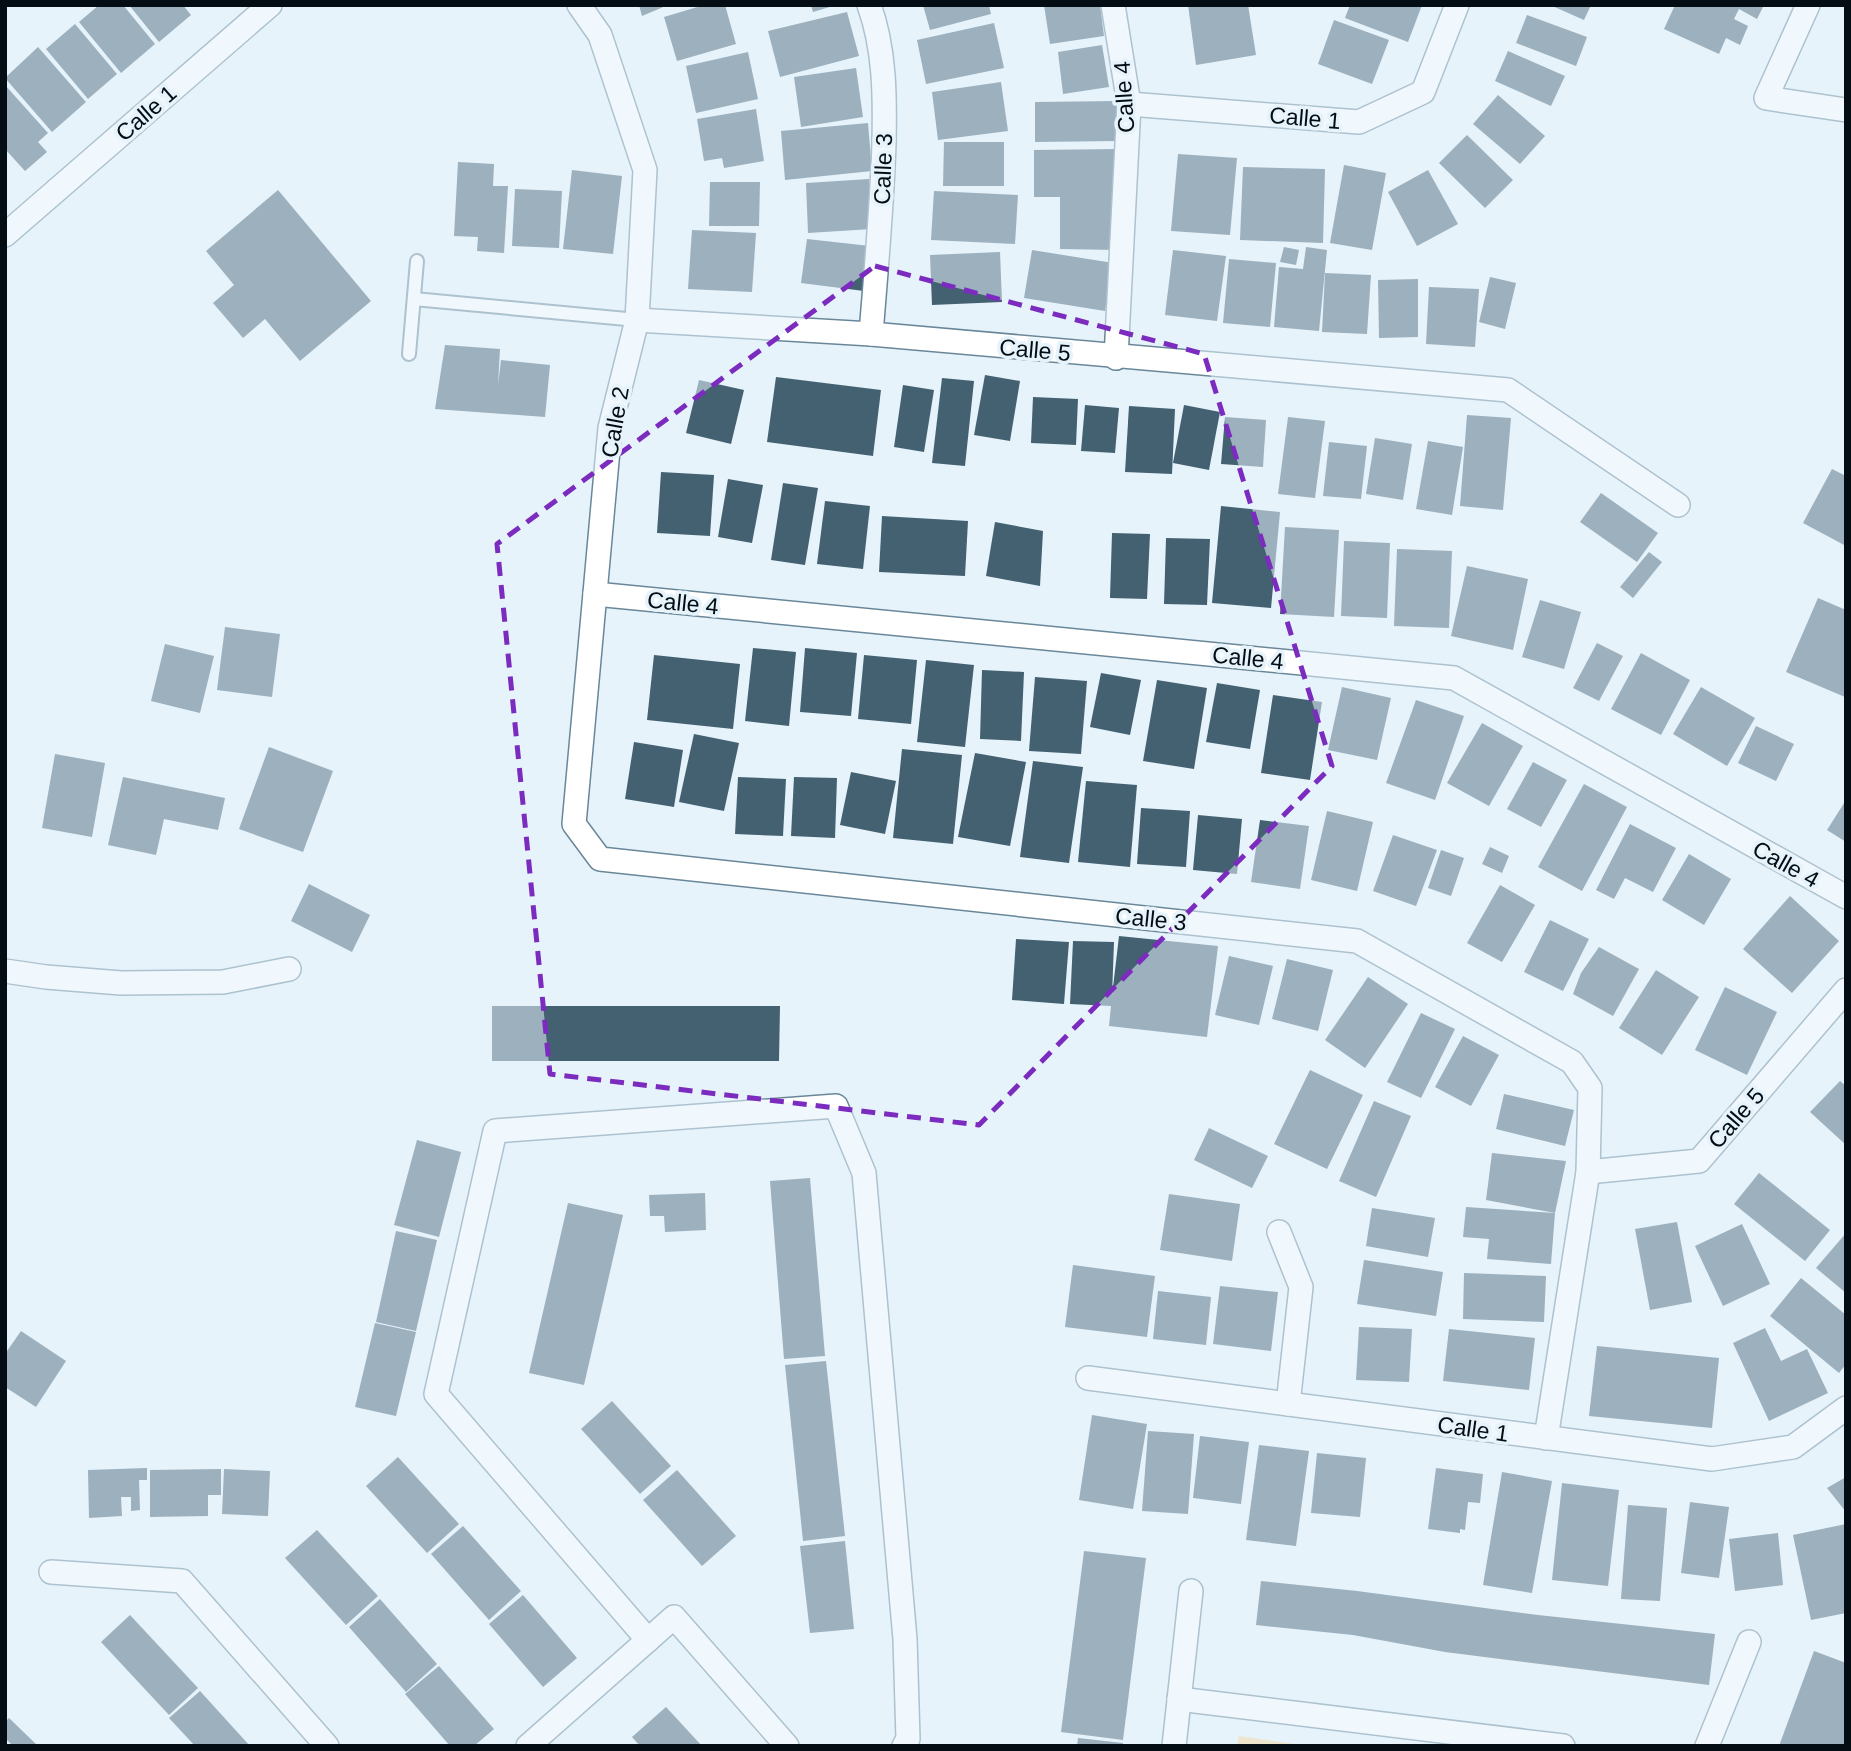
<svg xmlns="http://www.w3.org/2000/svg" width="1851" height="1751" viewBox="0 0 1851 1751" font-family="Helvetica,sans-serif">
<rect width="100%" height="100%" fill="#e6f3fb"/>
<polygon fill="#f6d696" points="1239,1736 1309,1746 1237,1746"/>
<g fill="#446172">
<polygon points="99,5 123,5 155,44 121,73 79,22"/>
<polygon points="129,5 183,5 191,15 159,42"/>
<polygon points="639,5 668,5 642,16"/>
<polygon points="704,5 725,5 736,44 677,61 664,17"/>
<polygon points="811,5 833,5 833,6 813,12"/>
<polygon points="923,5 989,5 991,14 930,30"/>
<polygon points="1044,5 1100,5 1104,36 1050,44"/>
<polygon points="1188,5 1248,5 1256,55 1196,65"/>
<polygon points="1350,5 1422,5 1408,42 1345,18"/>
<polygon points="1550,5 1591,5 1584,20"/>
<polygon points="1675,5 1764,5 1757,19 1739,9 1734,19 1748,26 1740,45 1726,38 1719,54 1664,29"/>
<polygon points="847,12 859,56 780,77 768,31"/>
<polygon points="1527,15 1587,37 1576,66 1516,43"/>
<polygon points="1334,20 1389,40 1372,84 1318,64"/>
<polygon points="994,23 1004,68 926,84 917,40"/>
<polygon points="75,24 117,74 88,99 46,49"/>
<polygon points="1102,45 1109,87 1063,94 1058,52"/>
<polygon points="38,47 86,102 52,132 5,78"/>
<polygon points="1508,51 1565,76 1551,106 1495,81"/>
<polygon points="748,52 758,99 696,113 686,66"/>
<polygon points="856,68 863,117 801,127 794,77"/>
<polygon points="1001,82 1008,131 938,140 932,92"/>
<polygon points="5,85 48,133 38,142 47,152 25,171 5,149"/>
<polygon points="1498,95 1545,136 1520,164 1473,124"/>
<polygon points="1117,101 1118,141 1035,142 1035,102"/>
<polygon points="756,109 764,161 724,168 722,158 704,161 697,119"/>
<polygon points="868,123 872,171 785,180 781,131"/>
<polygon points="1467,135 1513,180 1485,208 1439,163"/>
<polygon points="944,142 1004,142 1004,186 943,186"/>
<polygon points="1117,149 1117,250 1060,249 1060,197 1034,197 1034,150"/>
<polygon points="1178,154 1237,158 1230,235 1171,231"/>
<polygon points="458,162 494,164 493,186 508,186 504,253 477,251 478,237 454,236"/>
<polygon points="1344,165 1386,173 1372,250 1330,243"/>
<polygon points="1243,167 1325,169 1323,243 1240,240"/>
<polygon points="572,170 622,176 613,254 563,249"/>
<polygon points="1428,170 1458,224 1417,246 1388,192"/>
<polygon points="869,179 872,229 808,233 806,183"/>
<polygon points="710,182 760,182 759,226 709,226"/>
<polygon points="515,189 562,191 559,248 512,246"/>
<polygon points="278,190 371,301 300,361 265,319 243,338 213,303 234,285 206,251"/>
<polygon points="934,191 1018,195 1015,244 931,240"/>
<polygon points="692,230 756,233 752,292 688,289"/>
<polygon points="807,239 870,246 864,291 801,283"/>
<polygon points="1284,247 1299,250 1296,265 1280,262"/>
<polygon points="1306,247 1327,250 1319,331 1274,327 1279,267 1303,269"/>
<polygon points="1032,250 1113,263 1105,311 1024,298"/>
<polygon points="1173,250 1226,256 1217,321 1165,315"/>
<polygon points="1000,252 1002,302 932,305 930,255"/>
<polygon points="1229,259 1276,263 1270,327 1223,323"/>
<polygon points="1325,273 1371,275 1367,334 1322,332"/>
<polygon points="1490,277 1516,283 1505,329 1479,322"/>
<polygon points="1418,279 1418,337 1379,338 1378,280"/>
<polygon points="1429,287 1479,289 1475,347 1426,344"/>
<polygon points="445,345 500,349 498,385 501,360 550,365 545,417 435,409"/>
<polygon points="985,375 1020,381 1010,441 974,435"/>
<polygon points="776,377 881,390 873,456 767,442"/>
<polygon points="942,378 974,381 965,466 932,463"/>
<polygon points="699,380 744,390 731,444 686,433"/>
<polygon points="903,385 934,390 924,452 894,447"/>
<polygon points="1033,397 1078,399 1076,445 1031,443"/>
<polygon points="1085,405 1119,408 1115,453 1081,451"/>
<polygon points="1184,405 1220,412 1209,470 1173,463"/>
<polygon points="1129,406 1175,409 1172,474 1125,472"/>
<polygon points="1467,415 1511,418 1503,510 1460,506"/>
<polygon points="1225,417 1266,420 1263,467 1221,464"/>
<polygon points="1288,417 1325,421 1315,498 1278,494"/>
<polygon points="1375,438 1412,444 1403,500 1366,494"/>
<polygon points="1428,441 1463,447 1452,515 1416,509"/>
<polygon points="1329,442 1367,446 1361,499 1323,496"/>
<polygon points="1832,469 1846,476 1846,546 1803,523"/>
<polygon points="661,472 714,475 710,536 657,533"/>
<polygon points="728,479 763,485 752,543 718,537"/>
<polygon points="783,483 818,488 805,565 771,560"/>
<polygon points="1601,493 1658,533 1637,562 1580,522"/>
<polygon points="825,501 870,506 863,569 817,564"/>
<polygon points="1221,506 1280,512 1271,608 1212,603"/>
<polygon points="882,516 968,521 965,576 879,572"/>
<polygon points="995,522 1043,531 1040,586 986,576"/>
<polygon points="1285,527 1339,530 1334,617 1280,614"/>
<polygon points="1112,533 1150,534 1147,599 1110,598"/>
<polygon points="1166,538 1210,539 1207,605 1164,604"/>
<polygon points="1344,541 1390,543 1387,618 1341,616"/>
<polygon points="1397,549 1452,551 1449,628 1394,626"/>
<polygon points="1649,552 1662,562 1633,598 1620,587"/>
<polygon points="1467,566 1528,579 1513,650 1451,636"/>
<polygon points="1818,598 1846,610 1845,697 1786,672"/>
<polygon points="1540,600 1581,612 1564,669 1522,657"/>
<polygon points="225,627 280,634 272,697 217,690"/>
<polygon points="1597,643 1623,656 1599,701 1573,688"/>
<polygon points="165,644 214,656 200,713 151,701"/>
<polygon points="753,648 796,652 789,726 745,721"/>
<polygon points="805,648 857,653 851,716 800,712"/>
<polygon points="1641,653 1690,680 1661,735 1611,709"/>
<polygon points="654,655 740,664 733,729 647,720"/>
<polygon points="864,655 917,660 911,724 858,719"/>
<polygon points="926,660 974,665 965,747 917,742"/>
<polygon points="982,670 1024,672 1021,741 980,739"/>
<polygon points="1101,673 1141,680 1130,735 1090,727"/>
<polygon points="1035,677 1087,681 1081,754 1029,751"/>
<polygon points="1157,680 1207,688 1194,769 1143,761"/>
<polygon points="1217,683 1260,690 1250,749 1206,742"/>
<polygon points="1342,687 1391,698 1377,760 1328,750"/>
<polygon points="1701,687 1755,718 1727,766 1673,734"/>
<polygon points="1273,695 1322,702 1310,780 1261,773"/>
<polygon points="1416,700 1464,716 1435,800 1386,783"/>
<polygon points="1482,723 1523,746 1489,806 1447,783"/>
<polygon points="1756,726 1794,744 1776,781 1738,763"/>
<polygon points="694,734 739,743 724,811 679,802"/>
<polygon points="634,742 683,750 674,807 625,799"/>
<polygon points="269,747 333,771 303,852 239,829"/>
<polygon points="902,749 962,755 953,844 893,838"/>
<polygon points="975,753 1026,762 1010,846 958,837"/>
<polygon points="55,754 105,763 92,837 42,828"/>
<polygon points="1033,761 1083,767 1069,863 1020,857"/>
<polygon points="1533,762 1567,780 1541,827 1507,809"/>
<polygon points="851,772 896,781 885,834 840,825"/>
<polygon points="123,777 225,798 218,830 164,819 156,855 108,845"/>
<polygon points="738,777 786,779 783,836 735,834"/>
<polygon points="794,777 837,778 835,838 791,836"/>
<polygon points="1086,781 1137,785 1130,867 1078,862"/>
<polygon points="1584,784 1627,807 1582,891 1538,867"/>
<polygon points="1846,800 1846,842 1827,830"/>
<polygon points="1141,808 1190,811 1186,867 1137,864"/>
<polygon points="1327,811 1373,822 1357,891 1311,880"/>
<polygon points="1198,815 1242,819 1237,874 1193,870"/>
<polygon points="1260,820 1309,826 1300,889 1251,882"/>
<polygon points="1630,824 1676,848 1653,892 1625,878 1614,899 1596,890"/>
<polygon points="1393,835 1437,850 1416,906 1373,891"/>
<polygon points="1490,847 1509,856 1502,873 1482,864"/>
<polygon points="1441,850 1464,858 1451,896 1428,888"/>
<polygon points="1689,854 1731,879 1704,925 1662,900"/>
<polygon points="309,884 370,915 352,952 291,921"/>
<polygon points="1500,885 1535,905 1502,962 1467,943"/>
<polygon points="1790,896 1839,941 1792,993 1743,949"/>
<polygon points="1550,920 1589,939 1563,991 1524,972"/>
<polygon points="1119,936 1218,946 1207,1037 1109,1026 1111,1006 1070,1004 1073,941 1114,942 1112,996"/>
<polygon points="1016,939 1069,942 1064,1004 1012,1000"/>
<polygon points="1599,947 1639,969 1613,1016 1573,994 1581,973"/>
<polygon points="1229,956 1273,966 1259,1025 1215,1015"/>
<polygon points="1287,959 1333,970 1318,1031 1272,1019"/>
<polygon points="1656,970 1699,997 1662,1055 1619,1028"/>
<polygon points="1368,977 1408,1004 1365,1068 1325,1040"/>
<polygon points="1725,987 1777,1012 1747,1075 1695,1050"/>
<polygon points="492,1006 780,1006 779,1061 492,1061"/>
<polygon points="1421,1013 1455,1029 1421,1098 1387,1082"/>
<polygon points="1463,1036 1499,1055 1471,1106 1435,1087"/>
<polygon points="1310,1070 1363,1095 1327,1169 1274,1144"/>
<polygon points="1840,1081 1846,1086 1846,1145 1810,1112"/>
<polygon points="1504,1094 1574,1110 1565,1146 1496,1129"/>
<polygon points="1374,1101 1411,1116 1376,1197 1339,1181"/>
<polygon points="1209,1128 1268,1156 1252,1188 1194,1160"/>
<polygon points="417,1140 461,1152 439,1237 394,1225"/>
<polygon points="1492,1153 1566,1161 1555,1213 1486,1200"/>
<polygon points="1759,1173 1830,1230 1805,1261 1734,1204"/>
<polygon points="810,1178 825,1356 784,1359 770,1181"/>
<polygon points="705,1193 706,1230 665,1232 664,1216 650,1216 649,1195"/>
<polygon points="1169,1194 1240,1204 1232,1261 1160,1250"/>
<polygon points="568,1203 623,1215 584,1385 529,1373"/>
<polygon points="1466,1207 1555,1213 1551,1264 1487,1259 1489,1239 1463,1237"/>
<polygon points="1372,1208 1435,1218 1428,1257 1366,1246"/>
<polygon points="1677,1222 1692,1302 1650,1310 1635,1229"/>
<polygon points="1742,1224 1770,1284 1723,1306 1695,1246"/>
<polygon points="396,1231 437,1240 416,1331 376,1322"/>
<polygon points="1846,1233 1846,1293 1816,1268"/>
<polygon points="1364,1260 1443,1272 1436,1316 1357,1304"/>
<polygon points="1073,1265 1155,1276 1147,1337 1065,1327"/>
<polygon points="1464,1273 1546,1276 1544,1322 1463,1319"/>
<polygon points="1801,1278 1846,1315 1846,1364 1839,1373 1770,1316"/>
<polygon points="1220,1286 1278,1292 1271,1351 1213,1344"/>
<polygon points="1158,1291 1211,1297 1206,1345 1153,1339"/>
<polygon points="375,1323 416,1332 396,1416 355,1407"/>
<polygon points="1359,1327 1412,1329 1409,1382 1356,1380"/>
<polygon points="1765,1328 1781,1361 1807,1349 1828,1393 1769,1421 1733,1343"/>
<polygon points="1449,1329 1535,1338 1529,1390 1443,1381"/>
<polygon points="21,1331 66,1361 36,1407 5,1387 5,1354"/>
<polygon points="1597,1346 1719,1358 1712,1428 1589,1416"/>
<polygon points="826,1361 845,1536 803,1541 785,1365"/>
<polygon points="612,1401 671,1466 640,1494 581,1429"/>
<polygon points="1092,1415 1147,1424 1133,1509 1079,1500"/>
<polygon points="1148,1431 1194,1434 1188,1514 1142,1511"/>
<polygon points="1200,1436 1249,1442 1241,1504 1193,1498"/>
<polygon points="1259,1445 1309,1451 1296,1546 1246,1540"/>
<polygon points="1317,1453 1366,1458 1360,1517 1311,1513"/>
<polygon points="398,1457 459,1524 427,1553 366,1486"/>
<polygon points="147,1468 147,1480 139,1480 140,1510 131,1511 131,1497 121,1497 122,1516 89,1518 88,1470"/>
<polygon points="1436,1468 1483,1474 1480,1503 1468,1502 1465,1530 1460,1529 1460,1533 1428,1529"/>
<polygon points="221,1469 221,1495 208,1495 208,1516 150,1517 150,1470"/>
<polygon points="224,1469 270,1471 268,1516 222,1514"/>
<polygon points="677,1470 736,1536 702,1566 643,1500"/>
<polygon points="1502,1472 1552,1481 1532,1593 1483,1585"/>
<polygon points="1846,1477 1846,1512 1827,1488"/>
<polygon points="1562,1483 1619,1490 1608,1586 1552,1580"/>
<polygon points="1690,1502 1729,1507 1719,1578 1681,1573"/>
<polygon points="1628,1505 1667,1508 1660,1601 1621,1599"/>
<polygon points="1846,1524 1846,1613 1811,1620 1793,1535"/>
<polygon points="463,1526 521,1591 489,1620 431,1554"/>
<polygon points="317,1530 378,1596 346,1625 285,1558"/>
<polygon points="1778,1533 1783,1585 1735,1591 1729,1539"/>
<polygon points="845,1541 854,1629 810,1633 800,1546"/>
<polygon points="1084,1551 1146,1558 1123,1740 1061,1732"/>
<polygon points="1261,1581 1357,1591 1538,1615 1715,1634 1709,1685 1445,1652 1353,1635 1256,1625"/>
<polygon points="523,1595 577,1658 543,1687 489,1624"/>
<polygon points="380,1599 437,1664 406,1692 349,1627"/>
<polygon points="130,1615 198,1688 169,1715 101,1642"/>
<polygon points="1814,1651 1846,1663 1846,1746 1779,1746"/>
<polygon points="439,1666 494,1729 474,1746 450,1746 405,1694"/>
<polygon points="200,1691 250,1746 195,1746 169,1718"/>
<polygon points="666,1707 702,1746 640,1746 632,1737"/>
<polygon points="9,1718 38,1746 13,1746 5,1738 5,1722"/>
<polygon points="1078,1738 1123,1743 1122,1746 1077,1746"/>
</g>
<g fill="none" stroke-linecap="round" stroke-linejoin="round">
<g stroke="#698799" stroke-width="16">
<g id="lane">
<polyline points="414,299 637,320"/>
<polyline points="409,354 417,261"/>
</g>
</g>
<g stroke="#698799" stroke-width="26">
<g id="street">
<polyline points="579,5 600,35 645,170 637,320 610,428 574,824 600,859 1357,941 1572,1062 1590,1088 1588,1172 1546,1438"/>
<path d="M 869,5 C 885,49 885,97 884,143 C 882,207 876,271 871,334"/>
<polyline points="1113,5 1129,104 1116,358"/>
<polyline points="1808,5 1766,98 1846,110"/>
<polyline points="1129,104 1359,122 1423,92 1457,5"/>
<polyline points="5,235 270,5"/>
<polyline points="637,320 871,334 1508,390 1678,505"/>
<polyline points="595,594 1454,678 1846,897"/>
<polyline points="5,971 46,977 121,983 223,982 289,969"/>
<polyline points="1588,1172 1699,1161 1846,990"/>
<polyline points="1279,1232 1301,1287 1288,1404"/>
<polyline points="1088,1378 1712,1459 1793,1447 1846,1408"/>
<polyline points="51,1572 182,1581 327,1746"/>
<polyline points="648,1640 436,1394 495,1131 836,1106 864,1173 905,1639 908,1739 904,1746"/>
<polyline points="1179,1699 1563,1746"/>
<polyline points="528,1746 674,1617 787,1746"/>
<polyline points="1174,1746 1191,1591"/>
<polyline points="1707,1746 1749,1642"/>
</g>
</g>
<use href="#lane" stroke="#fff" stroke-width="12"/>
<use href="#street" stroke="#fff" stroke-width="23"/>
</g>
<path d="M0 0H1851V1751H0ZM 875,266 L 1204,354 L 1332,766 L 979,1125 L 550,1074 L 497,544 Z" fill="#e6f3fb" fill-opacity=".55" fill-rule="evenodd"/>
<path fill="none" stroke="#7b2cbf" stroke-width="5" stroke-dasharray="14 9" stroke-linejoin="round" d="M 875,266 L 1204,354 L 1332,766 L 979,1125 L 550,1074 L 497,544 Z"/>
<g text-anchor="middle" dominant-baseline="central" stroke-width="7" stroke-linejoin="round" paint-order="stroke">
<g font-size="23" fill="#030d13" stroke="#e6f3fb">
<text transform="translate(1124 97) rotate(-94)">Calle 4</text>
<text transform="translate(146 113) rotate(-41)">Calle 1</text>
<text transform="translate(1305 118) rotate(5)">Calle 1</text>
<text transform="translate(883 169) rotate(-88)">Calle 3</text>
<text transform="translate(1035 350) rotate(5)">Calle 5</text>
<text transform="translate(615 422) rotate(-80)">Calle 2</text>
<text transform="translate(683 603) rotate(6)">Calle 4</text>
<text transform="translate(1248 658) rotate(6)">Calle 4</text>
<text transform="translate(1786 864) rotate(29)">Calle 4</text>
<text transform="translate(1151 919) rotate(6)">Calle 3</text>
<text transform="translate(1736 1118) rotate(-49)">Calle 5</text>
<text transform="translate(1473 1429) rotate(8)">Calle 1</text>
</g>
</g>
<rect width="1851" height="1751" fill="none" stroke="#030d13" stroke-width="14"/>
</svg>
